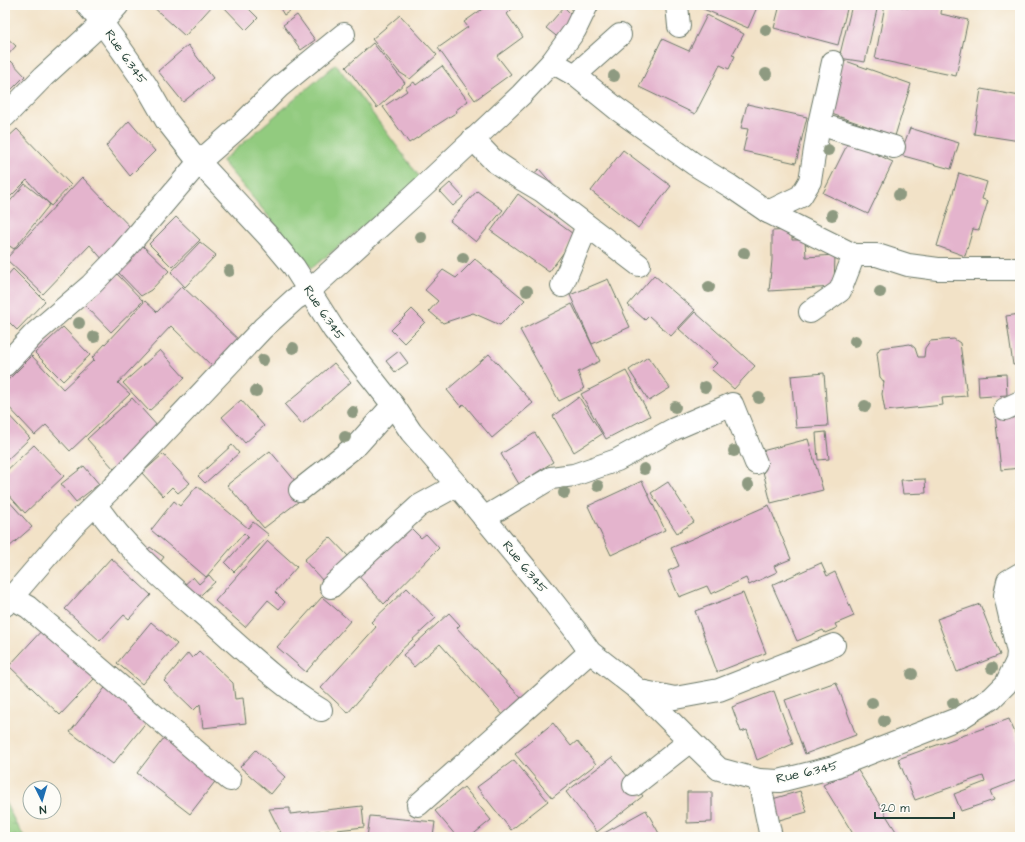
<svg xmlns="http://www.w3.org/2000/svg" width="1025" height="842" viewBox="0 0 1025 842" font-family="'Architects Daughter',sans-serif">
<defs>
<pattern id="wetland-marsh" width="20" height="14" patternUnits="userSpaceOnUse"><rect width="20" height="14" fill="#92cb7f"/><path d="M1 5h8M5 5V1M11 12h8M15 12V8" fill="none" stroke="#77a669"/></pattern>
</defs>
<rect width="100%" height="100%" fill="#fdfcf7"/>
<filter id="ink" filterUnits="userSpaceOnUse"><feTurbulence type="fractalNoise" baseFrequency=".025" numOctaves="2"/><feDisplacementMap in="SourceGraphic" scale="8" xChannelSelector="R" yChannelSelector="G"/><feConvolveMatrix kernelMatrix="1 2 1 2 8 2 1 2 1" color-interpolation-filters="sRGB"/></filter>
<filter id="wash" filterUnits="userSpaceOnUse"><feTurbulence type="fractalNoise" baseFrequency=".012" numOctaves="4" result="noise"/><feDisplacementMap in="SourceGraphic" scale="16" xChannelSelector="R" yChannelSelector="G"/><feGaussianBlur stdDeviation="0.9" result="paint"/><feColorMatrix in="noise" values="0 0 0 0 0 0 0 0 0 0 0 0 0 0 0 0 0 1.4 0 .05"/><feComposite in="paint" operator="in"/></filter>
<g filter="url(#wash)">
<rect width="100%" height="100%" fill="#f2e2c7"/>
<polygon fill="#92cb7f" stroke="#58845a" points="336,64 421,179 312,268 222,161"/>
<polygon fill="url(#wetland-marsh)" stroke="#58845a" points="5,802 19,829 25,837 5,837"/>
<g id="blocks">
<g fill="#e4b4cd">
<polygon points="151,5 213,5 185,36"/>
<polygon points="222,5 245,5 258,18 246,30"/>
<polygon points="278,5 299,5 284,15"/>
<polygon points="488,5 516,5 507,14 523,37 497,56 511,74 475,100 438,48 468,27 464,22"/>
<polygon points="702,5 758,5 748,28 701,8"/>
<polygon points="780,5 848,5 838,45 774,28"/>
<polygon points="852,5 878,5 865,62 839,58"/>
<polygon points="885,5 894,5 908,8 909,5 942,5 941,14 968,20 956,76 875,59"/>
<polygon points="564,7 576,19 560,39 546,28"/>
<polygon points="297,15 315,40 301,50 283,25"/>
<polygon points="400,15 437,55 410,79 399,72 372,39"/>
<polygon points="707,15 744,34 732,55 735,56 729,69 720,65 695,114 639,87 662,39 689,51"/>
<polygon points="5,36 16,46 5,58"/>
<polygon points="373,43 405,83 377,108 346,67"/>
<polygon points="188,45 213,78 183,102 158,71"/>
<polygon points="843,60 911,84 895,136 826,112"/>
<polygon points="11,61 25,76 5,96 5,67"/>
<polygon points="442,66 468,101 456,110 457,112 409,143 383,107 407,91 405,88 414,82 416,85"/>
<polygon points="981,89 1020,96 1020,141 974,134"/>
<polygon points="747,104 807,117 796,163 743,151 748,129 741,128"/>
<polygon points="129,121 155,151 130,176 106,146"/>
<polygon points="910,128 959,143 951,169 900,155"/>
<polygon points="17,129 71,185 51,206 27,180 5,202 5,140"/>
<polygon points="849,141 893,162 868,214 823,193"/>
<polygon points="623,150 671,186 638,228 591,191"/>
<polygon points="539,169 553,185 537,199 523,183"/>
<polygon points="959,173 987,182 982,199 988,201 979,230 973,229 965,256 937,246"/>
<polygon points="82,177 134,231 104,261 90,245 43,294 6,259"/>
<polygon points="450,183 463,197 453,206 440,192"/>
<polygon points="25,184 50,204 14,249 5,243 5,207"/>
<polygon points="477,191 503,210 476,242 450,221"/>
<polygon points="518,194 576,236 549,272 491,231"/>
<polygon points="176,217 200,240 172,267 149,244"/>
<polygon points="792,230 792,240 805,240 806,257 835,255 834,287 769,291 772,260 772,231"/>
<polygon points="200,242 216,255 185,287 171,272"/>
<polygon points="142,245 169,271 151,290 141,296 116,270"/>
<polygon points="475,259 525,300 500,325 473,313 443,323 429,311 438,301 425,290 443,270 456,278"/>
<polygon points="13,269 45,301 17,330 5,318 5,278"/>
<polygon points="117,274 143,301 111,332 85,305"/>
<polygon points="654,275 695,310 671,336 649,316 645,320 628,305"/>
<polygon points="608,279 630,327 592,344 570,295"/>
<polygon points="182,286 242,343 217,371 171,326 118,383 130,394 70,451 46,425 35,435 5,403 5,383 32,356 63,389 94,360 92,358 145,301 157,312"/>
<polygon points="572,304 600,361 578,372 584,389 559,401 520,330"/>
<polygon points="412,309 425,322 404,343 391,330"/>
<polygon points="695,312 755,366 734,389 711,369 717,363 679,329"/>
<polygon points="1020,314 1020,364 1013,365 1006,316"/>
<polygon points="63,327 90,355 63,381 35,353"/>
<polygon points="954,339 960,343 967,396 942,398 943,405 885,411 882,394 884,382 880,377 877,353 880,348 910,344 915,348 918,357 924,357 925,348 930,341"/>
<polygon points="160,350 185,378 149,411 123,383"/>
<polygon points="399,351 408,363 395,372 386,361"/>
<polygon points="489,354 533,403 492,438 464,404 461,407 447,390"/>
<polygon points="648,357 670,388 649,401 629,370"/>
<polygon points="334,363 351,382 302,424 285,405"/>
<polygon points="626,371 650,416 606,439 581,394"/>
<polygon points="824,373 828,426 796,428 791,376"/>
<polygon points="1006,374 1007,395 979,397 978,376"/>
<polygon points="579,397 602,434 574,452 553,416"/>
<polygon points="132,398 159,428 114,469 87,439"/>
<polygon points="241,400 264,426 245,443 222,417"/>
<polygon points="5,411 30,438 5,462"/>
<polygon points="1020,411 1020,468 1001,470 995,414"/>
<polygon points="826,432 829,459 818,460 816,433"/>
<polygon points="535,433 553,462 519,484 501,454"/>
<polygon points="808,439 823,490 771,503 758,452"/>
<polygon points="34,445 64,476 25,513 5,491 5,472"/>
<polygon points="232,445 239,453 205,483 198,476"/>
<polygon points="270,451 307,495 264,528 227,485"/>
<polygon points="163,454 190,483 178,493 172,487 163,496 142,473"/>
<polygon points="84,466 99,484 76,502 61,484"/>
<polygon points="925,479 926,493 903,494 901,480"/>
<polygon points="642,481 665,530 611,555 588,506"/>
<polygon points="668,482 694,522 677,533 651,493"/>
<polygon points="197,486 248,528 253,522 269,535 234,572 225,563 248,537 244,533 206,577 151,530 174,501 180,506"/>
<polygon points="7,499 32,527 8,548 5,544 5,500"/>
<polygon points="769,505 791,559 774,566 777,572 749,585 746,578 711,594 707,586 679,597 668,571 679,566 671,548"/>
<polygon points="403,520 421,538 426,534 439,548 384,604 355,572"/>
<polygon points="330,537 349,557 323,581 304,560"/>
<polygon points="268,541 297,567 275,592 285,602 279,609 268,600 245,627 215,601"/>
<polygon points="150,547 164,557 156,568 142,558"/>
<polygon points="111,558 151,595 129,619 124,615 100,641 65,609"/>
<polygon points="821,563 827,576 835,572 854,616 835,624 837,628 825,633 823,630 797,641 772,585"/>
<polygon points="209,575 215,582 192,603 180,589 193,577 199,584"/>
<polygon points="1020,583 1020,602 1012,588"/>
<polygon points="407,588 436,618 399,652 348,713 321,688 376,627 371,622"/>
<polygon points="743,593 766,653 717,672 695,611"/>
<polygon points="322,597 350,621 306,672 277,647"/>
<polygon points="980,604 1000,655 957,672 937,619"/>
<polygon points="449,613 460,625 457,628 522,699 504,716 440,644 414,667 403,655"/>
<polygon points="151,622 177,644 142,684 117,663"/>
<polygon points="43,629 95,678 60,715 9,666"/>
<polygon points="199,651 233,683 235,699 243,698 246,723 203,728 200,704 194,710 164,681 188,653 192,658"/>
<polygon points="836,682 856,735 805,754 785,700"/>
<polygon points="108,684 151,716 113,764 70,732"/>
<polygon points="774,691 793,744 757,760 747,730 741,732 732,707"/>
<polygon points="1009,719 1020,744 1020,779 990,791 994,800 961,811 954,794 985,782 983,776 915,800 898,759"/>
<polygon points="553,723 571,746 577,741 596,764 552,798 515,754"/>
<polygon points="167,734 221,774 190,814 137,773"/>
<polygon points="256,750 285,777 271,794 240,767"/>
<polygon points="612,757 643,796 597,832 566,792"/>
<polygon points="514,760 548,801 511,830 477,787"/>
<polygon points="857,769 899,836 855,837 823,785"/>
<polygon points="464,787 491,820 470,837 457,837 435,811"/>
<polygon points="800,791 807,812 776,821 769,800"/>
<polygon points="687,792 712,792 712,822 687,823"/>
<polygon points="362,806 364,827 301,834 302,837 283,837 269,809 290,808 290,814"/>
<polygon points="646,810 661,837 597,837"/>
<polygon points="370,816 435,822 433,837 367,837"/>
</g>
</g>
</g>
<g filter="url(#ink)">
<use href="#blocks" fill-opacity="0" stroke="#697767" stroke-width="1"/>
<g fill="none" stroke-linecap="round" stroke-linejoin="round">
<g stroke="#697767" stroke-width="24">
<g id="minor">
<polyline points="87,5 102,23 121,49 146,85 166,120 199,162 268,236 294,267 334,330 393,405 411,432 457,485 547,594 575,630 590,652 640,691 690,741 719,769 759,780 779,781 834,767 962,717 992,698 1006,684 1017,661 1018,652 1005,595 1008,581 1020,574"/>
<polyline points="677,5 679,26"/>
<polyline points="552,62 575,75 617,109 694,164 730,186 768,212 801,196 810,181 819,124 833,62"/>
<polyline points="575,75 620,35"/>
<polyline points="5,116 43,77 102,23 118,5"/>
<polyline points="819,124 894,147"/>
<polyline points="473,139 494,161 518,177 542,191 639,265"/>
<polyline points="768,212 854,255 840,291 810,312"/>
<polyline points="854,255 877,255 908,265 938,269 1020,269"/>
<polyline points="562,286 587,226"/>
<polyline points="5,365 35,333 91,285 121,254 199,162 239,127 279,87 344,34"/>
<polyline points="1005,409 1020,402"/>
<polyline points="300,490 358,444 393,405"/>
<path d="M 96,505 C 127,551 171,586 213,623 C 247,653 281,686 321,710"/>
<polyline points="484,518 551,478 574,475 617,460 674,429 732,404 756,463"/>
<polyline points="331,587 419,506 457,485"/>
<polyline points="5,594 28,607 230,780"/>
<polyline points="5,605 72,527 112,488 263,328 295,299 309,291 423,187 521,95 552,62 575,30 587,5"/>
<polyline points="640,691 675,698 719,690 834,645"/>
<polyline points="759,780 771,837"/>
<polyline points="634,785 690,741"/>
<polyline points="418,805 590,652"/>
</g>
</g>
<use href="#minor" stroke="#fff" stroke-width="22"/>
</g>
<g fill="#8e9a81">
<circle cx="766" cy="30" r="6"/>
<circle cx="766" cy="74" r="6"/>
<circle cx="614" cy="76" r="6"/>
<circle cx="828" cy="150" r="6"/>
<circle cx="899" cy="195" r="6"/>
<circle cx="832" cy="215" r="6"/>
<circle cx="421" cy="237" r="6"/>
<circle cx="744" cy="253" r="6"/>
<circle cx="463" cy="258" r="6"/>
<circle cx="229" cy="271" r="6"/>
<circle cx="709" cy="287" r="6"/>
<circle cx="527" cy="291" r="6"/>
<circle cx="880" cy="292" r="6"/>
<circle cx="79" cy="323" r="6"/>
<circle cx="94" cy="337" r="6"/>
<circle cx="855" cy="341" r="6"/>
<circle cx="293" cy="348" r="6"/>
<circle cx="263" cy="360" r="6"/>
<circle cx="705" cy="387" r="6"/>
<circle cx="256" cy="391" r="6"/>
<circle cx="759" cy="398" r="6"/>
<circle cx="865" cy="406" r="6"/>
<circle cx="675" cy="407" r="6"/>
<circle cx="353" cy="412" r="6"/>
<circle cx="345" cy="437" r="6"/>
<circle cx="734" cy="451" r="6"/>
<circle cx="644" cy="469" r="6"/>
<circle cx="748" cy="485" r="6"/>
<circle cx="598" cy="486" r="6"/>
<circle cx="564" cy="493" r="6"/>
<circle cx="992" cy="668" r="6"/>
<circle cx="912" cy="674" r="6"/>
<circle cx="872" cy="703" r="6"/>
<circle cx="953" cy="703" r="6"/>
<circle cx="884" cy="721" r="6"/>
</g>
</g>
<g text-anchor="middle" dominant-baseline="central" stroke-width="3" stroke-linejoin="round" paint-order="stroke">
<g font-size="13" fill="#1f3d34" stroke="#fdfcf7">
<text transform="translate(126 57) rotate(55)">Rue 6.345</text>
<text transform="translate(324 313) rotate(56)">Rue 6.345</text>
<text transform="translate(525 567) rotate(51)">Rue 6.345</text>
<text transform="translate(807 772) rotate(-13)">Rue 6.345</text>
</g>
</g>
<rect width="1025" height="842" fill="none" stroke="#fdfcf7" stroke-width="20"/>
<g transform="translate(42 800) rotate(175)"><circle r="19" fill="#fdfcf7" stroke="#a4b0a9"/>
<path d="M0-3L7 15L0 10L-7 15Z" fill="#1f6fb2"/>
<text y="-6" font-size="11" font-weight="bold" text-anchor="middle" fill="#1f3d34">N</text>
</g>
<path d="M875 812v6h79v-6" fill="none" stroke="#1f3d34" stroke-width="2"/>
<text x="881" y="812" font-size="12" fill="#1f3d34" stroke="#fdfcf7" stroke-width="3" paint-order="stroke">20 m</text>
</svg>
